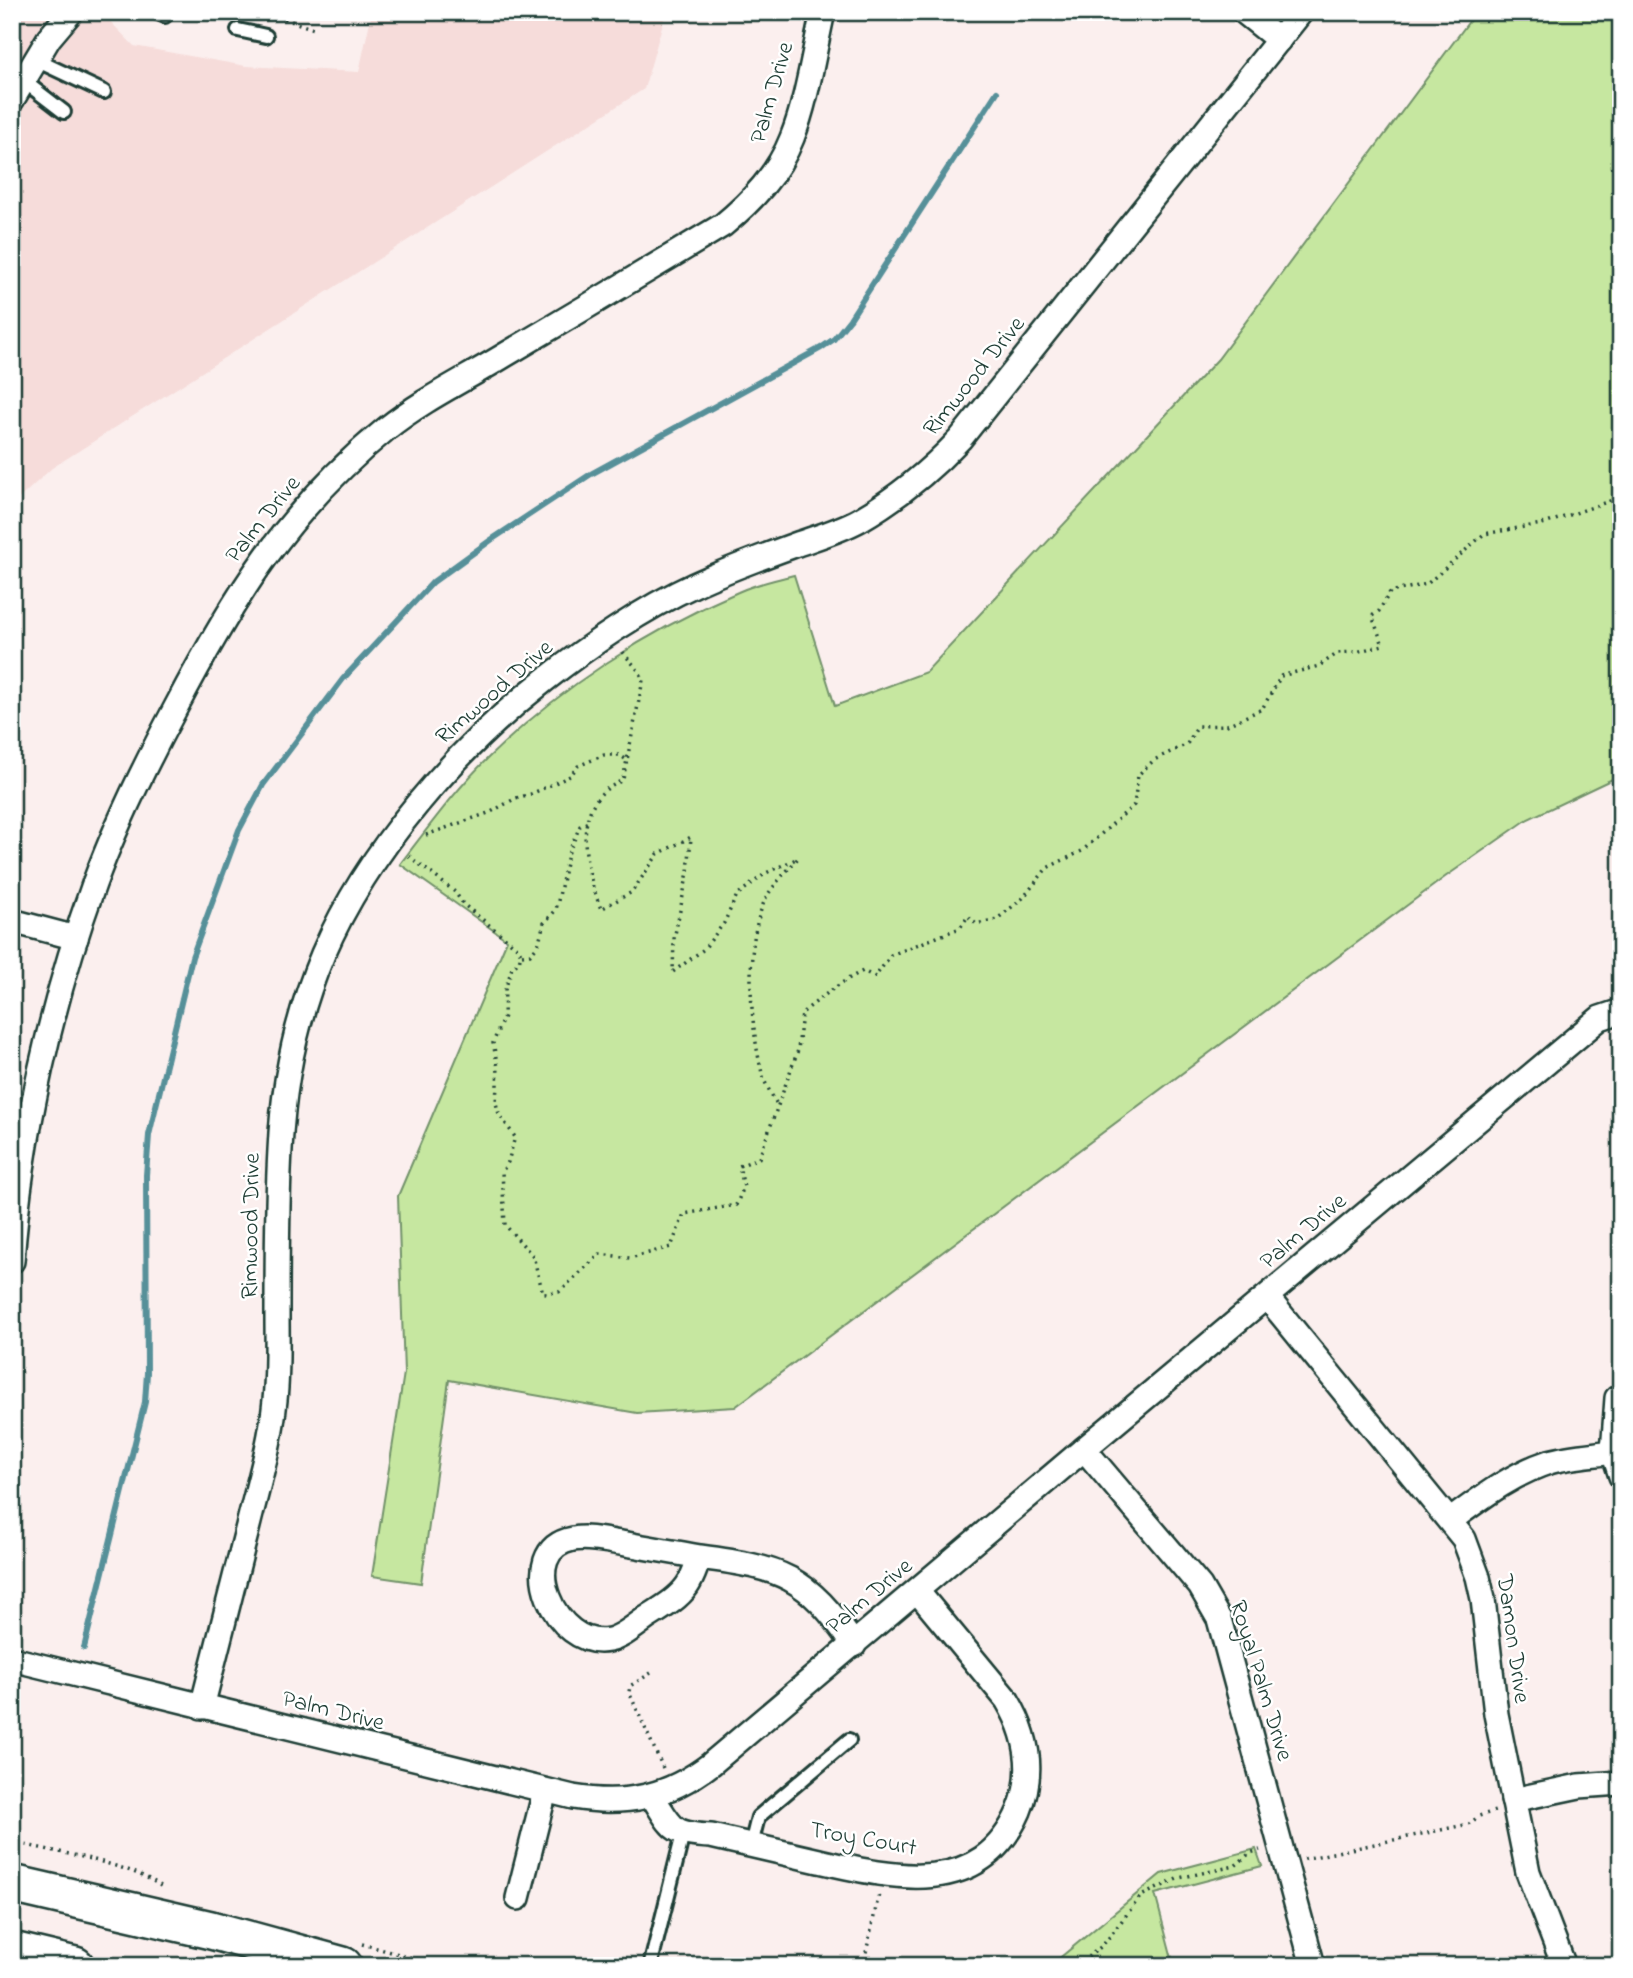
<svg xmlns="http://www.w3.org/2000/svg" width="1633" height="1978" viewBox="0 0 1633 1978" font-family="'Indie Flower',sans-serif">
<rect width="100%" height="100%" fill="#fbefee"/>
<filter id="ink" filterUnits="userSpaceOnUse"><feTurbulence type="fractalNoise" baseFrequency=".0143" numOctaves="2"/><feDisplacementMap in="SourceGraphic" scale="14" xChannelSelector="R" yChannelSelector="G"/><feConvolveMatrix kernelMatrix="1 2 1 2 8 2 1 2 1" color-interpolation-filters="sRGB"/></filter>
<g filter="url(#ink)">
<polygon fill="#f6dcda" points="12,12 101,12 134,46 246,66 359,72 372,12 666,12 644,89 52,468 12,505"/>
<g fill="#c6e7a0" stroke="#72926a" stroke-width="2">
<path d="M 1476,12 L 1621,12 L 1621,775 L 1528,819 L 1445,877 L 735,1407 L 637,1413 L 449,1380 L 421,1583 L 372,1576 L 404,1373 L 398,1196 L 507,940 L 400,864 C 428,828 456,789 489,757 C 560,688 647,631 738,592 C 755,584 775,580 794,575 L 835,706 L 926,672 L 1218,359 Z"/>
<polygon points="1256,1849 1262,1866 1155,1894 1174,1966 1050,1966 1161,1874"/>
</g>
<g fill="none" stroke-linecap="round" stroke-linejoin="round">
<polyline stroke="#579099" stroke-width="6" points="84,1648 145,1402 147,1373 146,1175 149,1135 192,957 239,830 263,785 343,679 433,582 491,540 591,474 821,348 834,339 850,319 997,92"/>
<g stroke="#1f3d34" stroke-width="18">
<g id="lane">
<polyline points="155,12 165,16"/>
<polyline points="238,30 266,36"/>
<polyline points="36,60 104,92"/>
<polyline points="25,82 64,112"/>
<polyline points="751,1845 758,1817 849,1740"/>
<polyline points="651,1963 683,1834"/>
</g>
</g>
<g stroke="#1f3d34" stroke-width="28">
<g id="street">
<polyline points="1244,12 1279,40"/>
<polyline points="12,100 49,38 71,12"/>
<polyline points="12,921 76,938"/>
<path d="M 12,1261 C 21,1136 51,1003 94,884 C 116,824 145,765 175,709 C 233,598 288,509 386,429 C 422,400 466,379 505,355 C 578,312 650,269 723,225 C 752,201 778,174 792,138 C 807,101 814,51 823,12"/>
<polyline points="1267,1297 1464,1539 1478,1577 1483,1599 1496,1714 1528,1872 1564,1966"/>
<polyline points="1617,1398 1613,1452 1621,1476"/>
<polyline points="1084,1449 1200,1586 1219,1619 1313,1966"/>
<path d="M 1451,1520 C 1481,1498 1512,1474 1549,1462 C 1569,1456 1592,1455 1613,1452"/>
<path d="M 700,1557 C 674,1552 647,1548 621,1543 C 606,1541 589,1536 573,1539 C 513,1550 555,1651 609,1640 C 621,1638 635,1626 645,1619 C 660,1609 677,1600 687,1586 C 693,1578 696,1566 700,1557 C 782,1568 806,1575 854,1645"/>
<path d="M 12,1659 L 573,1797 C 626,1806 668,1797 711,1764 L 1084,1449 L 1600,1018 L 1621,1011"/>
<path d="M 202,1707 C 217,1646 233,1587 248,1526 C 258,1485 271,1443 275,1400 C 278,1371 277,1341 277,1312 C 277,1258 277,1204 280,1150 C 283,1084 297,1015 323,954 C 368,850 456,749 545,680 C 588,646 644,608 694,585 C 726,570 759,558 792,546 C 814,538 839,531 859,520 C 897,498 931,470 960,439 L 1301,12"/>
<path d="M 652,1796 C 673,1828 670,1834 711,1836 C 747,1844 783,1853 819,1861 C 893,1878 981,1899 1019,1811 C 1035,1772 1028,1735 1007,1700 L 917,1591"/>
<polyline points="1513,1800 1579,1786 1621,1783"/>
<polyline points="518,1898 545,1791"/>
</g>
</g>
<g stroke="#1f3d34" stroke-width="42">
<g id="primary">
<polyline points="12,1884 211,1930 343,1966"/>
<polyline points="12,1951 75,1966"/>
</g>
</g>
<g stroke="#1f3d34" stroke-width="3.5" stroke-dasharray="2 5" stroke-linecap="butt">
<polyline points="288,12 285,19 314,29"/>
<polyline points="211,17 213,12"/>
<path d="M 623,652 C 629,661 639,668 643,680 L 627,760"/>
<path d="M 426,835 L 491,812 L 516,798 L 531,794 L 570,776 L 578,766 L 604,755 L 619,755 L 627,760 L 623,779 C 616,785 607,787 601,794 C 573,824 588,876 601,909 L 632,892 L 658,854 L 691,837 L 688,872 L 674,939 L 673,972 L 704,949 L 724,923 L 737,895 L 766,873 L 798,858 C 788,870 775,883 767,896 C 743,942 750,1024 762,1073 C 765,1085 773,1096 778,1107"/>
<path d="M 409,856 L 455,892 L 463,904 L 518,948 L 521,954 L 519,962 L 512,968 L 505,990 L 504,1016 L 493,1043 L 498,1067 L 496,1103 L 499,1114 L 515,1137 L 508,1162 L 502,1172 L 505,1225 L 533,1256 L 543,1293 L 559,1292 L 600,1254 L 630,1258 L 671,1247 L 684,1214 L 736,1205 L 744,1187 L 739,1166 L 759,1158 L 798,1050 L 802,1013 C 822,997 840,982 863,971 L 875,977 L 891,955 L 960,928 L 968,916 L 976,924 L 997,919 L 1023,898 L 1047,868 L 1082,851 L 1134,805 L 1138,775 L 1154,760 L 1187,744 L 1198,726 L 1227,725 L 1262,709 L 1281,676 L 1319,666 L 1338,653 L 1356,652 L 1383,645 L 1372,616 L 1379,611 L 1390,592 L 1427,584 L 1484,534 L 1547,523 L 1621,497"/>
<polyline points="522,955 530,954 538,945 544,923 556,910 568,854 580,826 588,822"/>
<polyline points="651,1673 630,1686 629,1692 663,1768"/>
<path d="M 12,1842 C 51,1851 135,1864 163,1888"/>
<polyline points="1304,1859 1469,1824 1479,1816 1495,1811"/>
<polyline points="362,1944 442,1966"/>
<polyline points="863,1966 879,1894"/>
<polyline points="1077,1966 1103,1945 1141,1896 1179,1878 1235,1866 1250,1853 1260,1850"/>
</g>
<use href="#lane" stroke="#fff" stroke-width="12"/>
<use href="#street" stroke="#fff" stroke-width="23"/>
<use href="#primary" stroke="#fff" stroke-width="37"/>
</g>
</g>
<g text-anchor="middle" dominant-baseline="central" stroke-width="5" stroke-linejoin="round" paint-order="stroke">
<g font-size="24" fill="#1f3d34" stroke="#fff">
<text transform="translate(773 93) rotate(-74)">Palm Drive</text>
<text transform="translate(975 377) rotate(-51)">Rimwood Drive</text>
<text transform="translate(264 520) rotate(-51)">Palm Drive</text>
<text transform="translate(495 693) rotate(-41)">Rimwood Drive</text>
<text transform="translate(252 1226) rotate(-89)">Rimwood Drive</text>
<text transform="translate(1304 1232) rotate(-40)">Palm Drive</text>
<text transform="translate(870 1597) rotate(-40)">Palm Drive</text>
<text transform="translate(1512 1639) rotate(82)">Damon Drive</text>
<text transform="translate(1260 1681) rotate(73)">Royal Palm Drive</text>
<text transform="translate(333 1712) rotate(14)">Palm Drive</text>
<text transform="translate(863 1840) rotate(10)">Troy Court</text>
</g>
</g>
<rect width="1633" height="1978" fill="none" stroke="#fff" stroke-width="42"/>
<rect x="21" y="21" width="1591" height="1936" fill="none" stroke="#1f3d34" stroke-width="2.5" filter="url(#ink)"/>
</svg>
